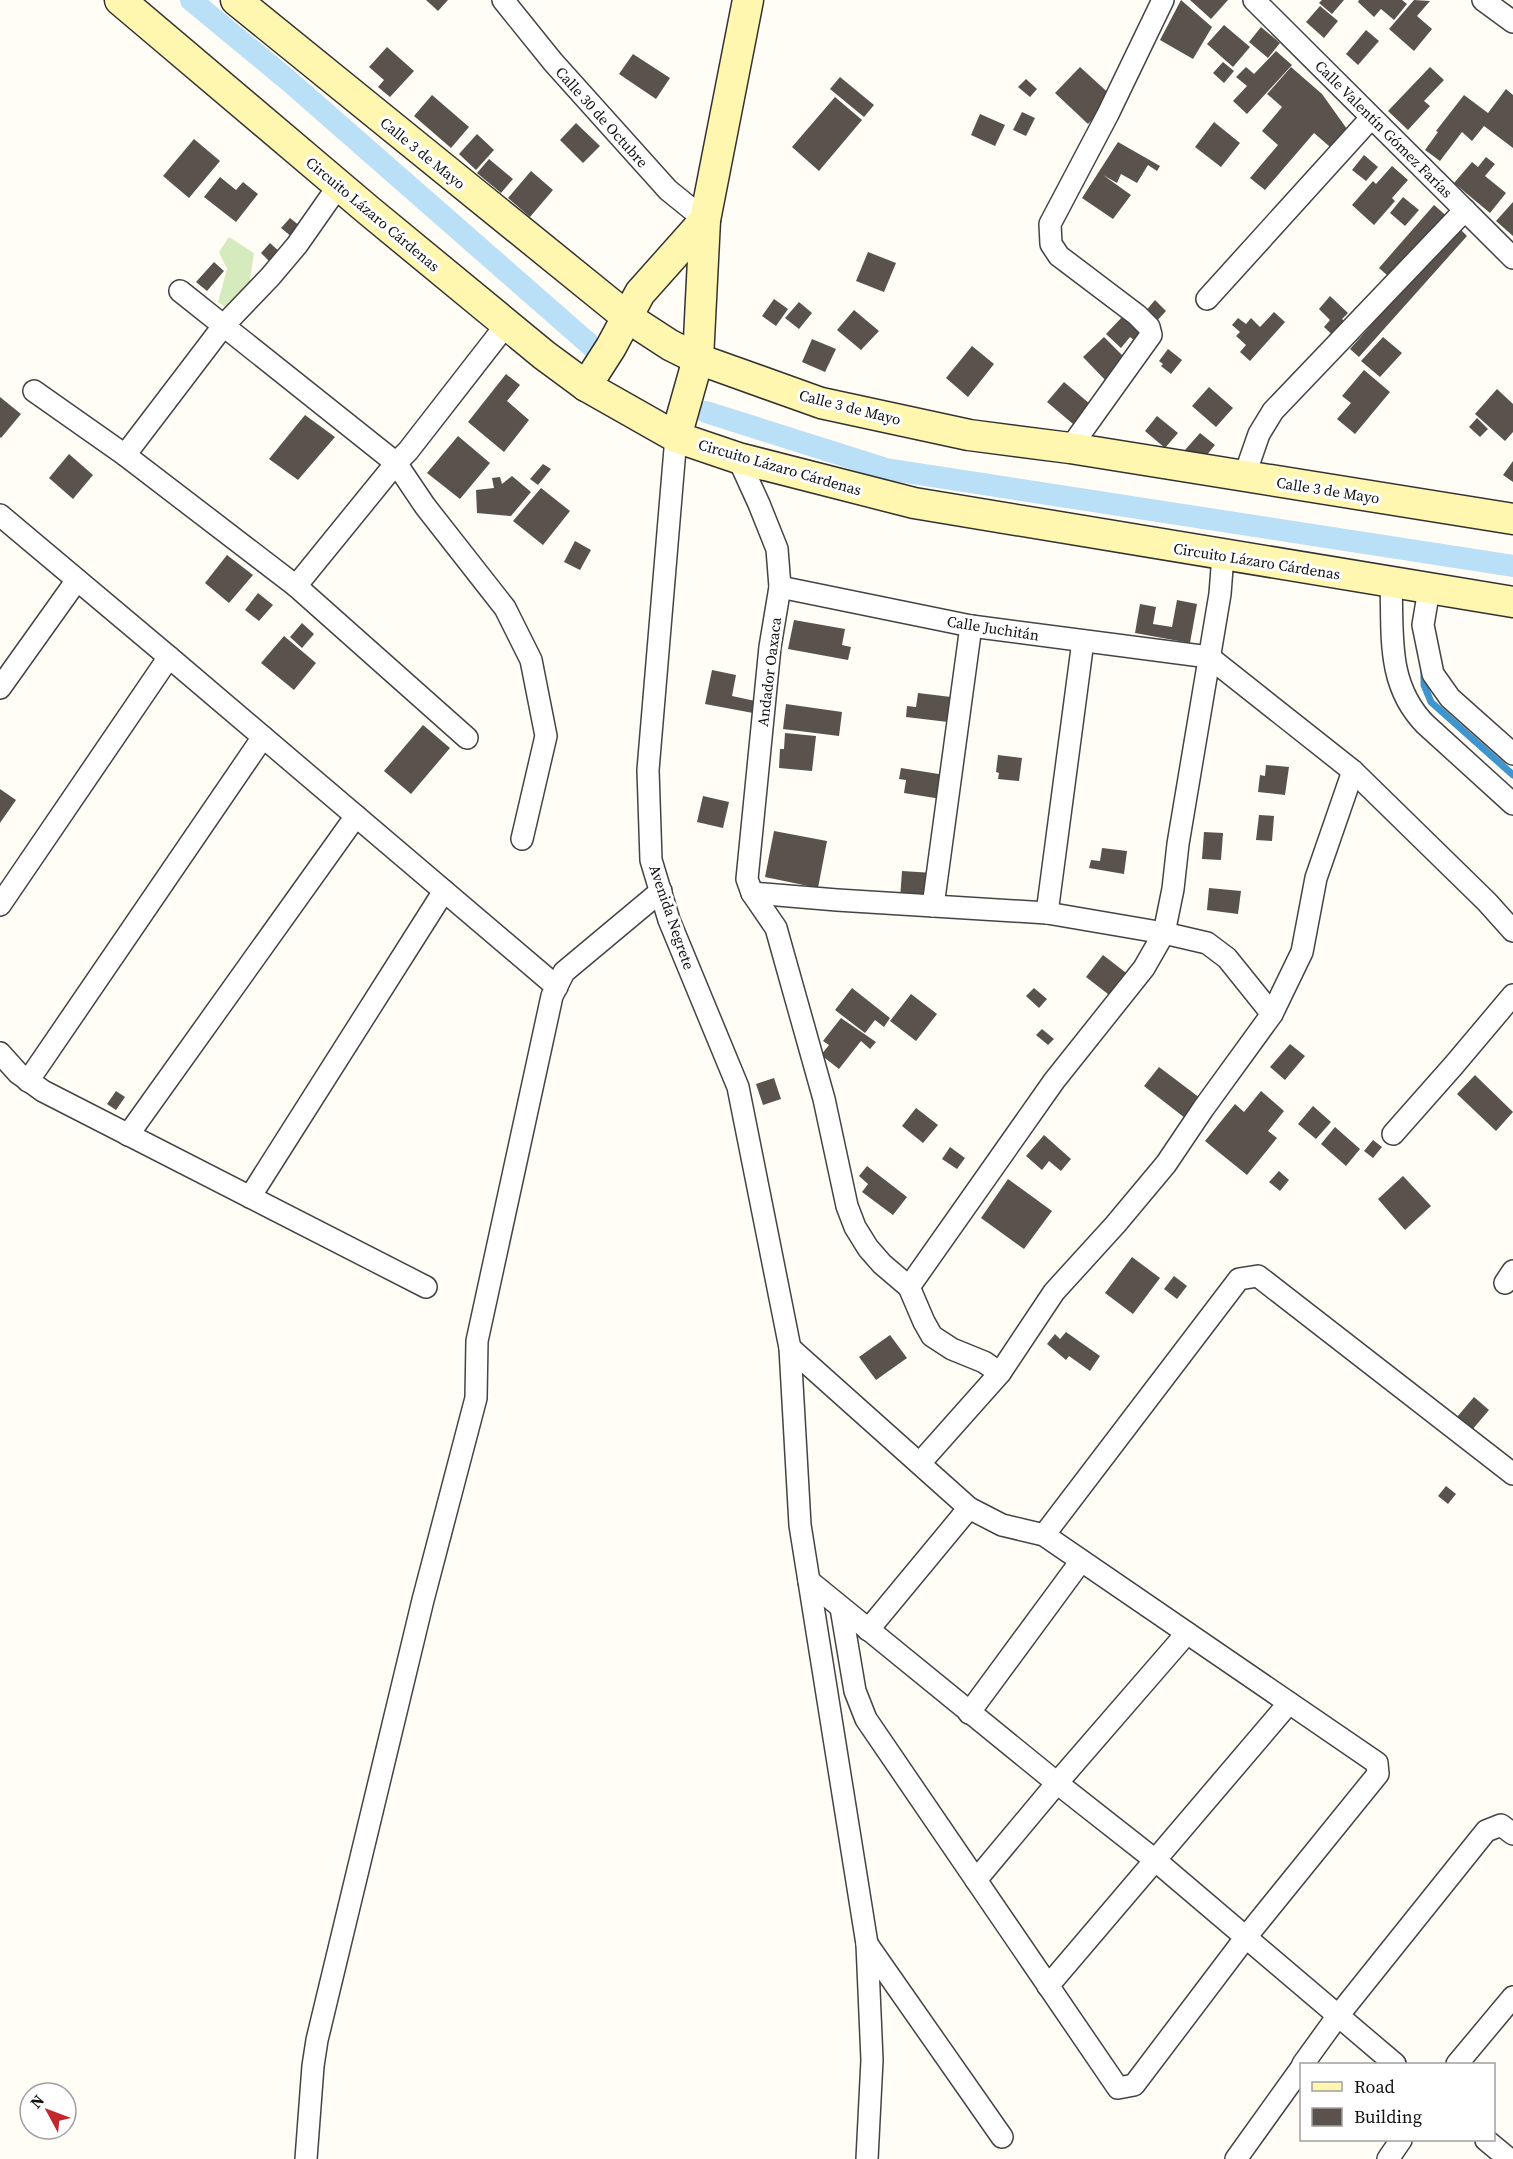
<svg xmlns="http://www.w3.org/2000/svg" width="1513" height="2159" viewBox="0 0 1513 2159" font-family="'Source Serif 4',serif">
<rect width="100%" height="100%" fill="#fffdf5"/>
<polygon fill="#d5ebbd" points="229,237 254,253 247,300 231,311 218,302 227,269 219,252"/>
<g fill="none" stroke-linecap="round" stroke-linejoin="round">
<polyline stroke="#3f96cf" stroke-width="7" points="1424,672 1424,685 1431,702 1513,775"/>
<g stroke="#b9e0f7" stroke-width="22">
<polyline points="191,0 289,81 604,357"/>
<polyline points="706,412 886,469 1513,566"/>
</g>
</g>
<g fill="#5a524d">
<polygon points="426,0 448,0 438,11"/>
<polygon points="1181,0 1212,27 1193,59 1160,40"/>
<polygon points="1190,0 1228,0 1211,19"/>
<polygon points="1322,0 1344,0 1332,14 1319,3"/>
<polygon points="1359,0 1402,0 1407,4 1394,20 1381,9 1374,17 1358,2"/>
<polygon points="1414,0 1430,1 1417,16 1432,29 1414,51 1389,29"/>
<polygon points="1320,6 1338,21 1324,38 1306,22"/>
<polygon points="1224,25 1250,47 1233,67 1207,44"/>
<polygon points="1261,27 1280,43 1268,58 1249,42"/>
<polygon points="1366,30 1379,41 1358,65 1346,54"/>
<polygon points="387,47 414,71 390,97 378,87 384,80 369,67"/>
<polygon points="1276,51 1292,65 1247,114 1233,101 1247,86 1236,77 1246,67 1254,74"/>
<polygon points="633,54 670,78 656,99 619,74"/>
<polygon points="1223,62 1234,71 1224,83 1213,73"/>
<polygon points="1080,67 1114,98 1088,124 1055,93"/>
<polygon points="1291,67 1322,94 1352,136 1337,153 1314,133 1265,190 1250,178 1278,145 1262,131 1282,107 1267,94"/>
<polygon points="1430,67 1444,80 1424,101 1430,106 1408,130 1388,111"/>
<polygon points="840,77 874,105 864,117 830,89"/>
<polygon points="1026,79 1037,89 1030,97 1018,87"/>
<polygon points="1506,89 1513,95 1513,148 1484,126 1472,141 1462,132 1440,161 1425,150 1438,132 1436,131 1464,95 1488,113"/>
<polygon points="432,95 469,127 451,148 414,116"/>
<polygon points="835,97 862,120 819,171 792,147"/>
<polygon points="1022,112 1035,118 1026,136 1013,130"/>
<polygon points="980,114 1005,125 995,146 971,135"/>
<polygon points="1214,122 1240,143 1221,167 1195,147"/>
<polygon points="576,123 600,146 583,163 560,140"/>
<polygon points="477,134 494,150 476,170 459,154"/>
<polygon points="194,139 220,161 189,198 163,176"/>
<polygon points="1118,142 1160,166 1157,171 1148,165 1137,183 1121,174 1117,183 1103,175 1131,195 1113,219 1082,198"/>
<polygon points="1364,155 1378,167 1366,181 1352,170"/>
<polygon points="1486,157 1495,164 1485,176 1506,193 1490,213 1454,183 1472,162 1478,167"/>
<polygon points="489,159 513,179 501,193 477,173"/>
<polygon points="1392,166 1408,180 1392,198 1395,201 1374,225 1352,205 1373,181 1376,184"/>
<polygon points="531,171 553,190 530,217 508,198"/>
<polygon points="220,177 236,190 243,182 258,194 236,222 204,197"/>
<polygon points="1403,197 1419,210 1405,226 1390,213"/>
<polygon points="1513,202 1513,236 1496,221"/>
<polygon points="1434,205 1450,219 1395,282 1379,268"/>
<polygon points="290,218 300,226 292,237 281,228"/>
<polygon points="1458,227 1467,236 1359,357 1350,349"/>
<polygon points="270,243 281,253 271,263 261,253"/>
<polygon points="868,252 896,263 884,292 856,281"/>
<polygon points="214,262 224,271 207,291 196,282"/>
<polygon points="1330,296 1348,313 1342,319 1351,327 1339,341 1324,327 1330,320 1319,309"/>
<polygon points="774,299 788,309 776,326 762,316"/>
<polygon points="1155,300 1166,311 1155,323 1144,313"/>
<polygon points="799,302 812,313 799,329 785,318"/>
<polygon points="854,310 879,331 861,350 837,330"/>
<polygon points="1274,312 1285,322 1250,361 1240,352 1246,345 1236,336 1240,332 1232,325 1238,318 1246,324 1251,318 1260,327"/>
<polygon points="1123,316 1145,337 1139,344 1130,337 1121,348 1106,334"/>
<polygon points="1104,337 1129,362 1108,383 1083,357"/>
<polygon points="1383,337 1402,353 1380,377 1361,361"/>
<polygon points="812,339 836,349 825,372 802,362"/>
<polygon points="972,346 994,364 968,397 946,378"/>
<polygon points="1168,349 1182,360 1171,374 1161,366 1163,364 1159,361"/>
<polygon points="1364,370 1390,392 1355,434 1337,419 1351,403 1342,396"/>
<polygon points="506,374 520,385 507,401 529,420 504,452 468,422"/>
<polygon points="1064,382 1096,409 1079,429 1047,402"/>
<polygon points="1209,387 1233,408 1216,427 1192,406"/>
<polygon points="1497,389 1513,404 1513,432 1505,441 1475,414"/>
<polygon points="0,397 21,414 1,438 0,437"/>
<polygon points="305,415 335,437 298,480 269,459"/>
<polygon points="1157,416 1178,433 1165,448 1145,431"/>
<polygon points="1477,418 1488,429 1480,437 1469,427"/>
<polygon points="1200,433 1215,445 1201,462 1185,450"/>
<polygon points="458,436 490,463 460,499 427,473"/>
<polygon points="69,454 93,475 73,499 49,478"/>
<polygon points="1513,461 1513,482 1503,475"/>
<polygon points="543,464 551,469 538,485 530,479"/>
<polygon points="512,476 531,492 511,516 477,513 476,490 494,488 492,478 500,477 502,484"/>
<polygon points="541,488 570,511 543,545 513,521"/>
<polygon points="575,541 591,550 580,570 564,562"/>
<polygon points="227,555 253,575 229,603 205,583"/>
<polygon points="258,593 273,605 259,621 245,610"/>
<polygon points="1177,600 1197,604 1190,643 1135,633 1140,604 1156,607 1153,624 1172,627"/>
<polygon points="794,620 845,629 842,645 851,647 848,660 788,649"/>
<polygon points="302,623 314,634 302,648 290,637"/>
<polygon points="284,636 316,663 294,690 261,663"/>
<polygon points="712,670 736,675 732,696 755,701 753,713 705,704"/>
<polygon points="918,693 951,697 948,722 906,717 907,706 916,707"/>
<polygon points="786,704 842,712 839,736 783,729"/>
<polygon points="423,725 450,748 411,794 384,771"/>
<polygon points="785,733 816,736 812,771 779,768 780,749 784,749"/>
<polygon points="998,755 1022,758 1019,781 998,779 999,773 996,772"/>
<polygon points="1266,765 1289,767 1285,795 1258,792 1260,775 1265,776"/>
<polygon points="901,768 945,775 941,799 904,793 906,780 899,779"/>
<polygon points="0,789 16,800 0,823"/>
<polygon points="703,796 729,802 723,828 697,822"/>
<polygon points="1259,815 1274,816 1272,841 1256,840"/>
<polygon points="774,831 827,841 818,888 765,877"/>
<polygon points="1204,832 1223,833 1221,860 1202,859"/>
<polygon points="1102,848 1127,851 1124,874 1089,868 1091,860 1100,861"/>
<polygon points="902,871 934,873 932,901 900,899"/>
<polygon points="1209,888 1241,891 1238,914 1207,910"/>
<polygon points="1103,955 1134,979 1117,1001 1086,977"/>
<polygon points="852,988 890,1018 884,1027 875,1020 865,1033 835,1010"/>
<polygon points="1034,988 1047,999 1039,1008 1026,996"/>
<polygon points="911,994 937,1014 916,1041 890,1021"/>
<polygon points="841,1018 876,1042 870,1049 861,1041 839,1069 821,1055 829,1045 823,1041"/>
<polygon points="1042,1029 1054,1039 1048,1045 1036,1035"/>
<polygon points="1290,1044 1305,1056 1285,1080 1270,1067"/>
<polygon points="1159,1067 1200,1098 1185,1118 1144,1086"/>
<polygon points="1475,1075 1513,1112 1496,1131 1457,1094"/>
<polygon points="774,1078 781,1099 763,1105 756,1084"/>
<polygon points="116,1091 125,1097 116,1110 107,1104"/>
<polygon points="1261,1091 1284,1111 1268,1131 1277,1138 1247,1175 1205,1141 1235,1104 1244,1112"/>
<polygon points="1313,1106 1331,1122 1316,1139 1298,1124"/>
<polygon points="916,1108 938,1125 923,1143 902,1126"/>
<polygon points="1335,1127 1360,1149 1346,1166 1321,1144"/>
<polygon points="1044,1135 1071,1159 1061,1171 1049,1161 1042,1170 1026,1156"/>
<polygon points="1373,1140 1382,1147 1373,1158 1364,1151"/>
<polygon points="950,1147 965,1158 957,1169 942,1159"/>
<polygon points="867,1166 907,1197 893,1215 862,1192 868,1184 859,1176"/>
<polygon points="1279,1171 1289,1180 1280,1191 1269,1182"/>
<polygon points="1403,1176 1431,1206 1405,1230 1378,1199"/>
<polygon points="1008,1179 1052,1211 1024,1249 981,1218"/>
<polygon points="1132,1257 1160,1278 1133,1314 1105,1293"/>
<polygon points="1174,1276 1187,1286 1177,1299 1164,1289"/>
<polygon points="1066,1332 1100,1356 1090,1371 1069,1356 1066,1360 1047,1344 1055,1334 1060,1339"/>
<polygon points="890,1335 907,1358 876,1380 859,1357"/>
<polygon points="1474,1397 1489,1410 1472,1430 1457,1417"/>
<polygon points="1446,1486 1456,1494 1448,1504 1438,1496"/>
</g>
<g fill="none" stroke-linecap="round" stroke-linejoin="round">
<g stroke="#444" stroke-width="24">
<g id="street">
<polyline points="503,0 553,62 668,190 705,220"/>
<polyline points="1254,0 1513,258"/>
<polyline points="1483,0 1513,22"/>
<polyline points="180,291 396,463 425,506 505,608 531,660 546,736 522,839"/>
<polyline points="1207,299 1371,118"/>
<polyline points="34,391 125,455 296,586 467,738"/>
<polyline points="676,437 648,770 651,860 669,920 738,1087 790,1348 800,1525 867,1944 872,2060 867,2159"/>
<polyline points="1070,448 1151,335 1149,327 1137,315 1059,256 1051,244 1050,224 1108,114 1163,0"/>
<polyline points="125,455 224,325 270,277 297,245 339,185"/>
<polyline points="738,458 759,504 777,549 780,587 770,647 747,879 752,893 776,928 824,1099 847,1206 855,1227 868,1248 882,1264 909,1287 924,1322 932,1336 952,1349 984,1362 1000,1373"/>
<polyline points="1244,477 1259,434 1273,411 1465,210"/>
<polyline points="0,515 169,657 0,905"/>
<path d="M 1391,582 C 1393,634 1386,684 1425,724 L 1513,804"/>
<polyline points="296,586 396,463 408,451 506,325"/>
<polyline points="780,587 971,626 1209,657 1353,771 1487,902 1513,931"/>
<polyline points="1429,589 1423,625 1433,674 1450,698 1513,754"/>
<polyline points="169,657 557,987"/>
<polyline points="0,688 77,580"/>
<polyline points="752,893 837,900 1047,913 1164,933 1207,943 1227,958 1272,1014"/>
<polyline points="933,906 971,626"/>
<polyline points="1047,913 1083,641"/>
<polyline points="0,1053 18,1073 43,1091 426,1287"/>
<polyline points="28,1081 263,737"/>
<polyline points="1393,1134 1454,1065 1513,995"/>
<polyline points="128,1135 356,816"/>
<polyline points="250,1197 444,891"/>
<polyline points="1505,1283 1513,1271"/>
<polyline points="909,1287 1054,1081 1144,968 1164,933 1173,889 1178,844 1220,594 1223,555"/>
<polyline points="790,1348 969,1508 1002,1525 1044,1535 1377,1763 1378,1774 1246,1937 1134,2085 1118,2088 866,1719 855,1691 841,1608"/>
<polyline points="920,1463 1000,1373 1054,1292 1115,1225 1166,1164 1203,1109 1272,1014 1302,952 1316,878 1353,771"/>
<polyline points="1044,1535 1239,1279 1258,1276 1513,1474"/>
<polyline points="809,1581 1057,1783 1155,1860 1395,2064"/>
<polyline points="868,1630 969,1508"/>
<polyline points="969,1713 1081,1561"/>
<polyline points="976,1880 1057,1783 1187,1633"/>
<polyline points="867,1944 1002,2137"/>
<polyline points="1048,1986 1289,1703"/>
<polyline points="1303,2064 1337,2017 1486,1831 1501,1825 1513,1834"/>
<polyline points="1457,2064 1513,1997"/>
<polyline points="1486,2140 1509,2159"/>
<polyline points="306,2159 313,2066 317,2040 423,1600 476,1398 477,1341 552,996 564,972 661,891"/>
<polyline points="1236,2159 1302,2067"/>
<polyline points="1388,2159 1401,2140"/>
</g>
</g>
<g stroke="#333" stroke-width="33">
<g id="secondary">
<polyline points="120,0 368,210 544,355 586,386 676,437 738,458 914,503 1513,602"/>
<polyline points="236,0 627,317 670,345 698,359 821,403 969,435 1070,448 1513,519"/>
<polyline points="586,386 611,347 640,293 705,220"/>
<polyline points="676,437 698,359 705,220 748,0"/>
</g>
</g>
<use href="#street" stroke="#fff" stroke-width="21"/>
<use href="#secondary" stroke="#fff6b0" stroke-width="30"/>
</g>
<g text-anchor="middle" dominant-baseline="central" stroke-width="6" stroke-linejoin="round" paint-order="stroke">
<g font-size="15" fill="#111" stroke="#fff">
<text transform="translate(602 117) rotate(48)">Calle 30 de Octubre</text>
<text transform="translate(1384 129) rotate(45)">Calle Valentín Gómez Farías</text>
<text transform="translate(423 153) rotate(39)">Calle 3 de Mayo</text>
<text transform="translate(373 214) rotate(40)">Circuito Lázaro Cárdenas</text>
<text transform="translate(850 407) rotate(14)">Calle 3 de Mayo</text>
<text transform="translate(780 467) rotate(16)">Circuito Lázaro Cárdenas</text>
<text transform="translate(1328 490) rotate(9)">Calle 3 de Mayo</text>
<text transform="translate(1257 561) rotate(9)">Circuito Lázaro Cárdenas</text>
<text transform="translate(993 628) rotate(9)">Calle Juchitán</text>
<text transform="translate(769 672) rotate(-83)">Andador Oaxaca</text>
<text transform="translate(672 917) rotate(71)">Avenida Negrete</text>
</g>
</g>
<rect x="1300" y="2063" width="195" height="78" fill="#ffffff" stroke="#a0a0a0" stroke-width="1.5"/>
<rect x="1312" y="2082" width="30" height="9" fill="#fff6b0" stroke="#a0a0a0" stroke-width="1.5"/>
<text x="1354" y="2093" font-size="18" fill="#111111">Road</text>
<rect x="1312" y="2108" width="30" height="18" fill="#5a524d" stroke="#a0a0a0" stroke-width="1.5"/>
<text x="1354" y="2123" font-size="18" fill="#111111">Building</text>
<g transform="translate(48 2111) rotate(311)"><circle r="28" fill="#ffffff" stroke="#a0a0a0" stroke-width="1.5"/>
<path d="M0-4.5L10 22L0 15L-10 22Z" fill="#c4262e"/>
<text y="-9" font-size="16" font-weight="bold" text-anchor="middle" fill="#111111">N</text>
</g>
</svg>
